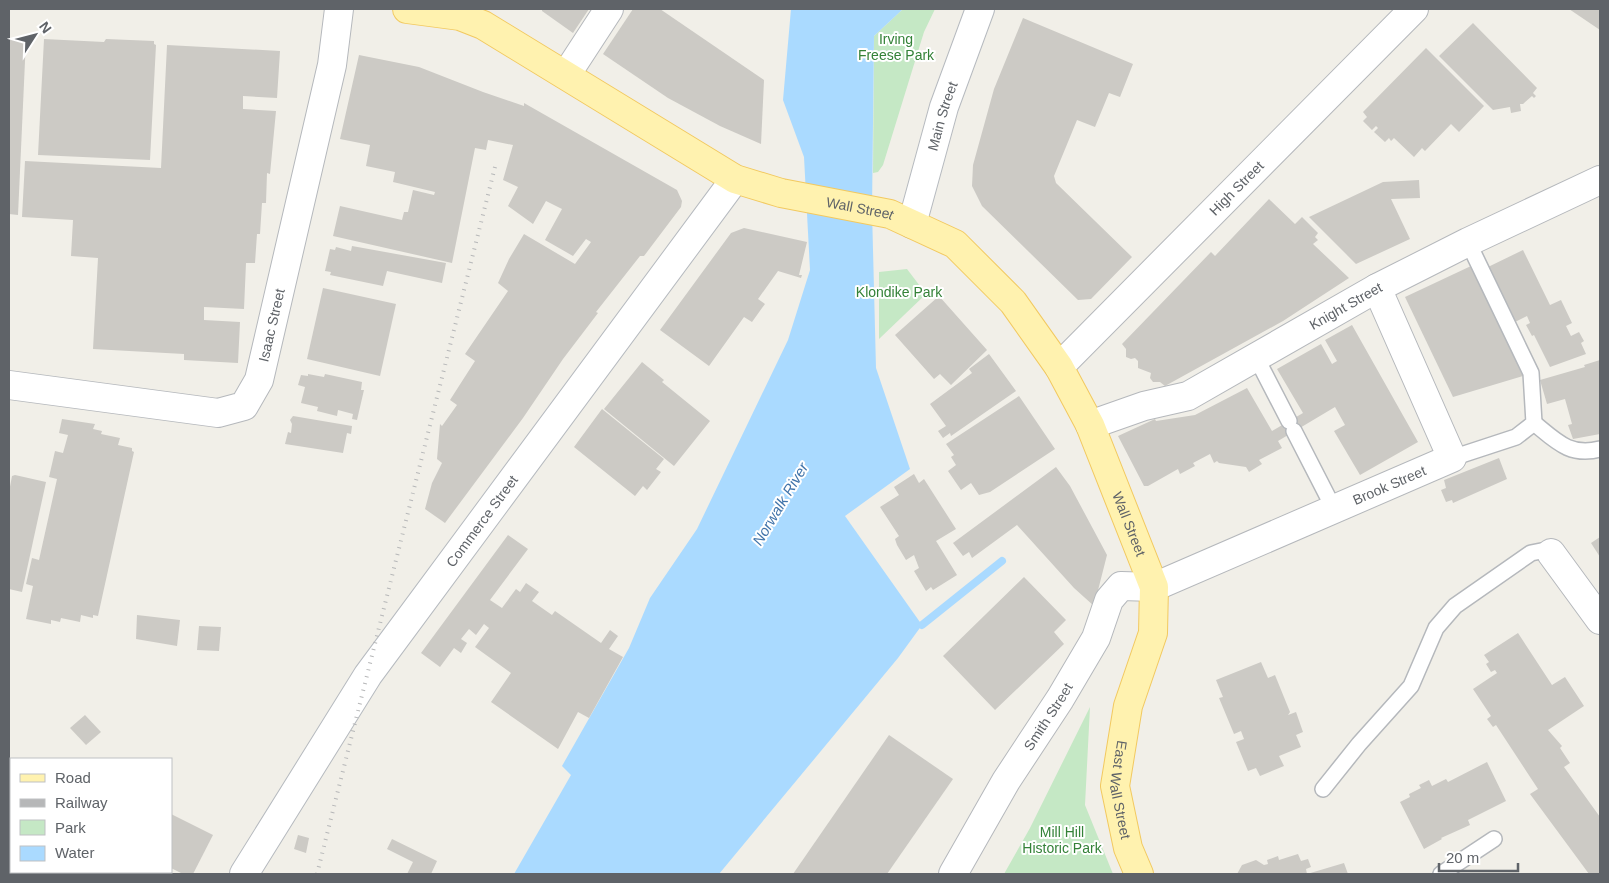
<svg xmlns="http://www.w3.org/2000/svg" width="1609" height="883" viewBox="0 0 1609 883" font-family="Helvetica,sans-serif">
<rect width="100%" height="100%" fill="#f1efe8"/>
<g fill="#c5e8c5">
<polygon points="903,9 935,9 924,32 883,165 878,172 873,173 874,36"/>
<polygon points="907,269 926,294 879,339 879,272"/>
<polygon points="1090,707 1085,805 1113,874 1004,874 1030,828"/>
</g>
<polygon fill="#aadaff" points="791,9 903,9 874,36 872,210 876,368 910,469 845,516 922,625 898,658 719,874 514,874 571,775 562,766 629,648 650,598 697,529 788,340 810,270 804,157 783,100"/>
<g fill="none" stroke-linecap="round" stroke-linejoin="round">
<polyline stroke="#aadaff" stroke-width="8" points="922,625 1002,561"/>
</g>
<g fill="#cccac5">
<polygon points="542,9 589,9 573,33 542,11"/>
<polygon points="633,9 660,9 764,80 761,144 720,126 668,98 603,54"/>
<polygon points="1569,9 1600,9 1600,30"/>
<polygon points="1023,18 1133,64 1120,97 1109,93 1095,127 1077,120 1054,176 1056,183 1132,257 1091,299 1078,300 982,206 972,186 973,165 994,89"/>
<polygon points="1473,23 1537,88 1533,93 1536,96 1534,98 1532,96 1523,104 1520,104 1521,111 1511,113 1510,107 1493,110 1439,56"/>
<polygon points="9,38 26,39 18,215 9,214"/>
<polygon points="44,39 104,42 106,39 154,41 154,44 156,45 150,160 38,155"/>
<polygon points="167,45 280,51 277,98 243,96 243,109 276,111 270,174 267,173 266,203 262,203 260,234 257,234 255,263 246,263 244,309 204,307 204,320 240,322 238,363 184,360 184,354 93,349 98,258 71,256 73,220 22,217 25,161 161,168"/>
<polygon points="1426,48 1484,106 1459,132 1451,124 1425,151 1422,148 1414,157 1394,138 1391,141 1389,138 1385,142 1374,132 1378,128 1376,126 1372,130 1363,121 1367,117 1363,112"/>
<polygon points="359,55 419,67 483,92 524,106 524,103 677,190 682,201 681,207 644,256 640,256 596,312 598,313 563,359 523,418 445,523 425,509 432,483 442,463 437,459 440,424 442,426 457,405 450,400 475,361 465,354 508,291 498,283 509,259 524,234 575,264 591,242 586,239 573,256 545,240 562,209 546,201 533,224 508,206 518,187 503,180 513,145 488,140 486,150 475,148 452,263 333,236 340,206 402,220 404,212 408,212 413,190 434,195 435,192 393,182 395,172 366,166 370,145 340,139"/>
<polygon points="1419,180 1420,198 1391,199 1410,239 1356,264 1309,217 1383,182"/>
<polygon points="1269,199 1295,224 1302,217 1318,233 1315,237 1318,240 1313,244 1349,278 1283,321 1165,386 1160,382 1153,382 1150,378 1151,373 1138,368 1138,361 1135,358 1131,359 1126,357 1126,349 1122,344 1211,252 1215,256"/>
<polygon points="744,228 807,242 799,275 802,275 801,278 778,271 758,299 765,304 762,308 752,322 744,317 709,366 660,330 731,233"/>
<polygon points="352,246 446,263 442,283 387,271 383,286 330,275 331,272 325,271 330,249 335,250 336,247 351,251"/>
<polygon points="1523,250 1550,305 1561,300 1572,323 1566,326 1571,336 1579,332 1584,341 1581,343 1586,354 1550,367 1534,335 1532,336 1526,325 1530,323 1527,316 1515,322 1488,267"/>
<polygon points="1471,266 1523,376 1453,397 1405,297"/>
<polygon points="323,288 396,304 380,376 307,359"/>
<polygon points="939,296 987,350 951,385 940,374 934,379 895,335"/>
<polygon points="1352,325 1418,442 1360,475 1334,431 1345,425 1335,407 1278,441 1282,448 1259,460 1262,464 1249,472 1246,467 1219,463 1217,461 1214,463 1210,454 1193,463 1195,466 1180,474 1178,469 1148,486 1144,486 1118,436 1155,419 1156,421 1195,415 1247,388 1272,431 1303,413 1277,369 1321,344 1332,364 1337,361 1325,340"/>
<polygon points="989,354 1016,391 951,436 950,433 943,438 938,431 946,426 930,404 972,373 969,369"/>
<polygon points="1600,360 1600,434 1573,439 1568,425 1572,424 1565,399 1547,404 1540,380 1585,367 1584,365"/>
<polygon points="642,362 664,380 662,382 710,421 674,466 604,409"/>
<polygon points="308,374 324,377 325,374 362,382 361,390 364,390 357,420 352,419 353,414 338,410 337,416 317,411 318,407 301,403 305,387 298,385 301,375 308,376"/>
<polygon points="1019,396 1055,449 990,492 979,495 971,483 961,490 948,471 956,465 951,457 954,455 946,444"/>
<polygon points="602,409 664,459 656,469 661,472 647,490 643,486 635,496 574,447"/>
<polygon points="293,416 352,426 351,434 347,433 343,453 285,444 288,432 291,433 292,424 290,420"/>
<polygon points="62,419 95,424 93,429 102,431 101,434 120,438 118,445 132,448 132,451 134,452 98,616 93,615 93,618 81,615 80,622 61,618 60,622 51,620 51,624 26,619 33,586 26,584 32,558 39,560 57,479 49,477 55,451 63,453 68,435 59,433"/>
<polygon points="1499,458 1507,479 1453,503 1452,500 1446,502 1441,490 1446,488 1444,480"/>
<polygon points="1056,467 1070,486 1107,555 1094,606 1074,588 1017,525 972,558 969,552 963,556 953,543"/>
<polygon points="914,474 919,483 924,479 956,529 936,541 957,575 933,590 931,587 926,591 914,571 919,568 914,555 906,560 897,545 895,539 899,536 880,507 899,495 894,487"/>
<polygon points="15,475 46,482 22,592 9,589 9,492 12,476"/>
<polygon points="508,535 528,549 490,600 502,608 516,589 520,592 526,583 539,592 532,601 552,615 555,611 601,643 610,630 618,636 609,649 623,657 589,718 578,712 558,749 491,702 511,673 475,647 489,628 484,624 476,635 469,629 461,639 467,643 461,653 454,648 440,667 421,653"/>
<polygon points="1600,537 1600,557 1591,543"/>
<polygon points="1024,577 1066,620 1054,632 1064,644 995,710 943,656"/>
<polygon points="137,615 180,620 177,646 136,639"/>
<polygon points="199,626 221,627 219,651 197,650"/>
<polygon points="1518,633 1552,685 1565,677 1584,706 1548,730 1562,746 1560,748 1570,763 1564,767 1600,817 1600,874 1589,874 1530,794 1538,789 1496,725 1493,727 1487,719 1491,716 1473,689 1497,673 1495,670 1491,672 1486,664 1489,662 1484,655"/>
<polygon points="1261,662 1268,678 1275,675 1290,712 1288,715 1296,712 1303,732 1296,735 1301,747 1279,756 1284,766 1260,776 1256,768 1248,771 1236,742 1244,739 1241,731 1234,734 1219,698 1223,697 1216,680"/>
<polygon points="85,715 101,732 86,745 70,728"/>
<polygon points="889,735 953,779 887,874 793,874"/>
<polygon points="1487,762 1506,801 1468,820 1470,825 1441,838 1442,839 1424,849 1400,802 1410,797 1409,794 1421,788 1419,785 1429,780 1432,786 1446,779 1448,782"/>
<polygon points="11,792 11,844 9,847 9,795"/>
<polygon points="171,814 213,835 193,874 183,874 171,868"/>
<polygon points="298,835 309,838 306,853 294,849"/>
<polygon points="392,839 437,861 431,874 407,874 413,862 387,849"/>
<polygon points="1298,854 1301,861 1308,859 1311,867 1306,869 1307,874 1344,863 1348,874 1237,874 1242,865 1256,860 1264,865 1268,864 1267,860 1278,856 1279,860"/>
</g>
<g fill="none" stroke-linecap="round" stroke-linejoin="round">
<g stroke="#b5b8bc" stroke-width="18">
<g id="lane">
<polyline points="1256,357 1289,421"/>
<path d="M 1534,423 C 1556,441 1570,457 1600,449"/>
<polyline points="1294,431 1334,509"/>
<polyline points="1452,458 1516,437 1534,423 1531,373 1468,242"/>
<polyline points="1323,789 1359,744 1411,686 1436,628 1455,606 1531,553 1541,551 1551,553"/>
<polyline points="1441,874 1494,839"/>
</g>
</g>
<g stroke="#b5b8bc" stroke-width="30">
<g id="street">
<polyline points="566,75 609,9"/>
<path id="s1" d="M 1059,367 L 1414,9"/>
<path id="s2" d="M 9,385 L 218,413 L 244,406 L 259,380 L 332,65 L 339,9"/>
<path id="s3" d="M 1090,425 L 1144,406 L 1188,396 L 1377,288 L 1468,242 L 1600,180"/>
<polyline points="1551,553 1600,620"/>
<path id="s4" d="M 953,874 L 1006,781 L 1060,699 L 1096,638 L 1109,600 L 1121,586 L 1154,587 L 1452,458 L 1377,288"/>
</g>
</g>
<g stroke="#b6babf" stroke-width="30">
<g id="secondary">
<path id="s5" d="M 912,224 L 944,107 L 980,9"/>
<path id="s6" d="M 244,874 L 368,675 L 735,179"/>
</g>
</g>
<g stroke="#f2c960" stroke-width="30">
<g id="primary">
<path id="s7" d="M 407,9 L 460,16 L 483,25 L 735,179 L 781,193 L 890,214 L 955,244 L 1013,302 L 1059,367 L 1090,425 L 1154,587 L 1153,633 L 1128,706 L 1115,786 L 1128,848 L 1139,874"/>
</g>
</g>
<use href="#lane" stroke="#fff" stroke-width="15"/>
<use href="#street" stroke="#fff" stroke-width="28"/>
<use href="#secondary" stroke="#fff" stroke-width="28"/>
<use href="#primary" stroke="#fff2af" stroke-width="28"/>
<polyline stroke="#b6b7b8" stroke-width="4" stroke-dasharray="1 6" stroke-linecap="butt" points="317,874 496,163"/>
</g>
<g text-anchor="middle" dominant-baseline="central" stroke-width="4" stroke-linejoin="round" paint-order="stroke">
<g font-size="14" fill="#348238" stroke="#fff">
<text x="896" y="39">Irving<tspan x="896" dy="16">Freese Park</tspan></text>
<text x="899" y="292">Klondike Park</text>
<text x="1062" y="832">Mill Hill<tspan x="1062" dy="16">Historic Park</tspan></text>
</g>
<g font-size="14" fill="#5f6368" stroke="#fff">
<text stroke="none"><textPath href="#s5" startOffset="112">Main Street</textPath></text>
<text stroke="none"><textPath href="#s1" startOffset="252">High Street</textPath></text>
<text stroke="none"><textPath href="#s7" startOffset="502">Wall Street</textPath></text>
<text stroke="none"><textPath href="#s3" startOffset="284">Knight Street</textPath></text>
<text stroke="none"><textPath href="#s2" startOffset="324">Isaac Street</textPath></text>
<text stroke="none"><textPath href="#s4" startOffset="624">Brook Street</textPath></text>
<text stroke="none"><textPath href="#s6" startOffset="426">Commerce Street</textPath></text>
<text stroke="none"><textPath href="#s7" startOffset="938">Wall Street</textPath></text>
<text stroke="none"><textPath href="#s4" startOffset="184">Smith Street</textPath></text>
<text stroke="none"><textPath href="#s7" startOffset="1214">East Wall Street</textPath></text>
</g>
<g font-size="15" font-style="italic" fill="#4174aa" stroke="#fff">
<text transform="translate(780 504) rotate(-59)">Norwalk River</text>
</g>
</g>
<rect width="1609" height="883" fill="none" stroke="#5f6368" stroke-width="20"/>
<rect x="10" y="758" width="162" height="115" fill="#ffffff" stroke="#bfc1c3"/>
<rect x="20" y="774" width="25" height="8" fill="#fff2af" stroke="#bfc1c3"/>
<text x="55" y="783" font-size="15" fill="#5f6368">Road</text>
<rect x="20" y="799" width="25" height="8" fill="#b6b7b8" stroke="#bfc1c3"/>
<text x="55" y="808" font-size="15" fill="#5f6368">Railway</text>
<rect x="20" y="820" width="25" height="15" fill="#c5e8c5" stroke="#bfc1c3"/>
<text x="55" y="833" font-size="15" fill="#5f6368">Park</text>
<rect x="20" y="846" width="25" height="15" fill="#aadaff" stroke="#bfc1c3"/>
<text x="55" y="858" font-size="15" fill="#5f6368">Water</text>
<g transform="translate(35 35) rotate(54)" stroke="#ffffff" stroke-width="4" paint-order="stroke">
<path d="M0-4L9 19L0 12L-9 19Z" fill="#5f6368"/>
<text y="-8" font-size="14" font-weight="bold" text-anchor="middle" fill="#5f6368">N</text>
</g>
<path d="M1439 863v8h79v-8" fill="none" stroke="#5f6368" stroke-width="2.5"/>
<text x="1446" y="863" font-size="15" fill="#5f6368" stroke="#ffffff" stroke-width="4" paint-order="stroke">20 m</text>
</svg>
